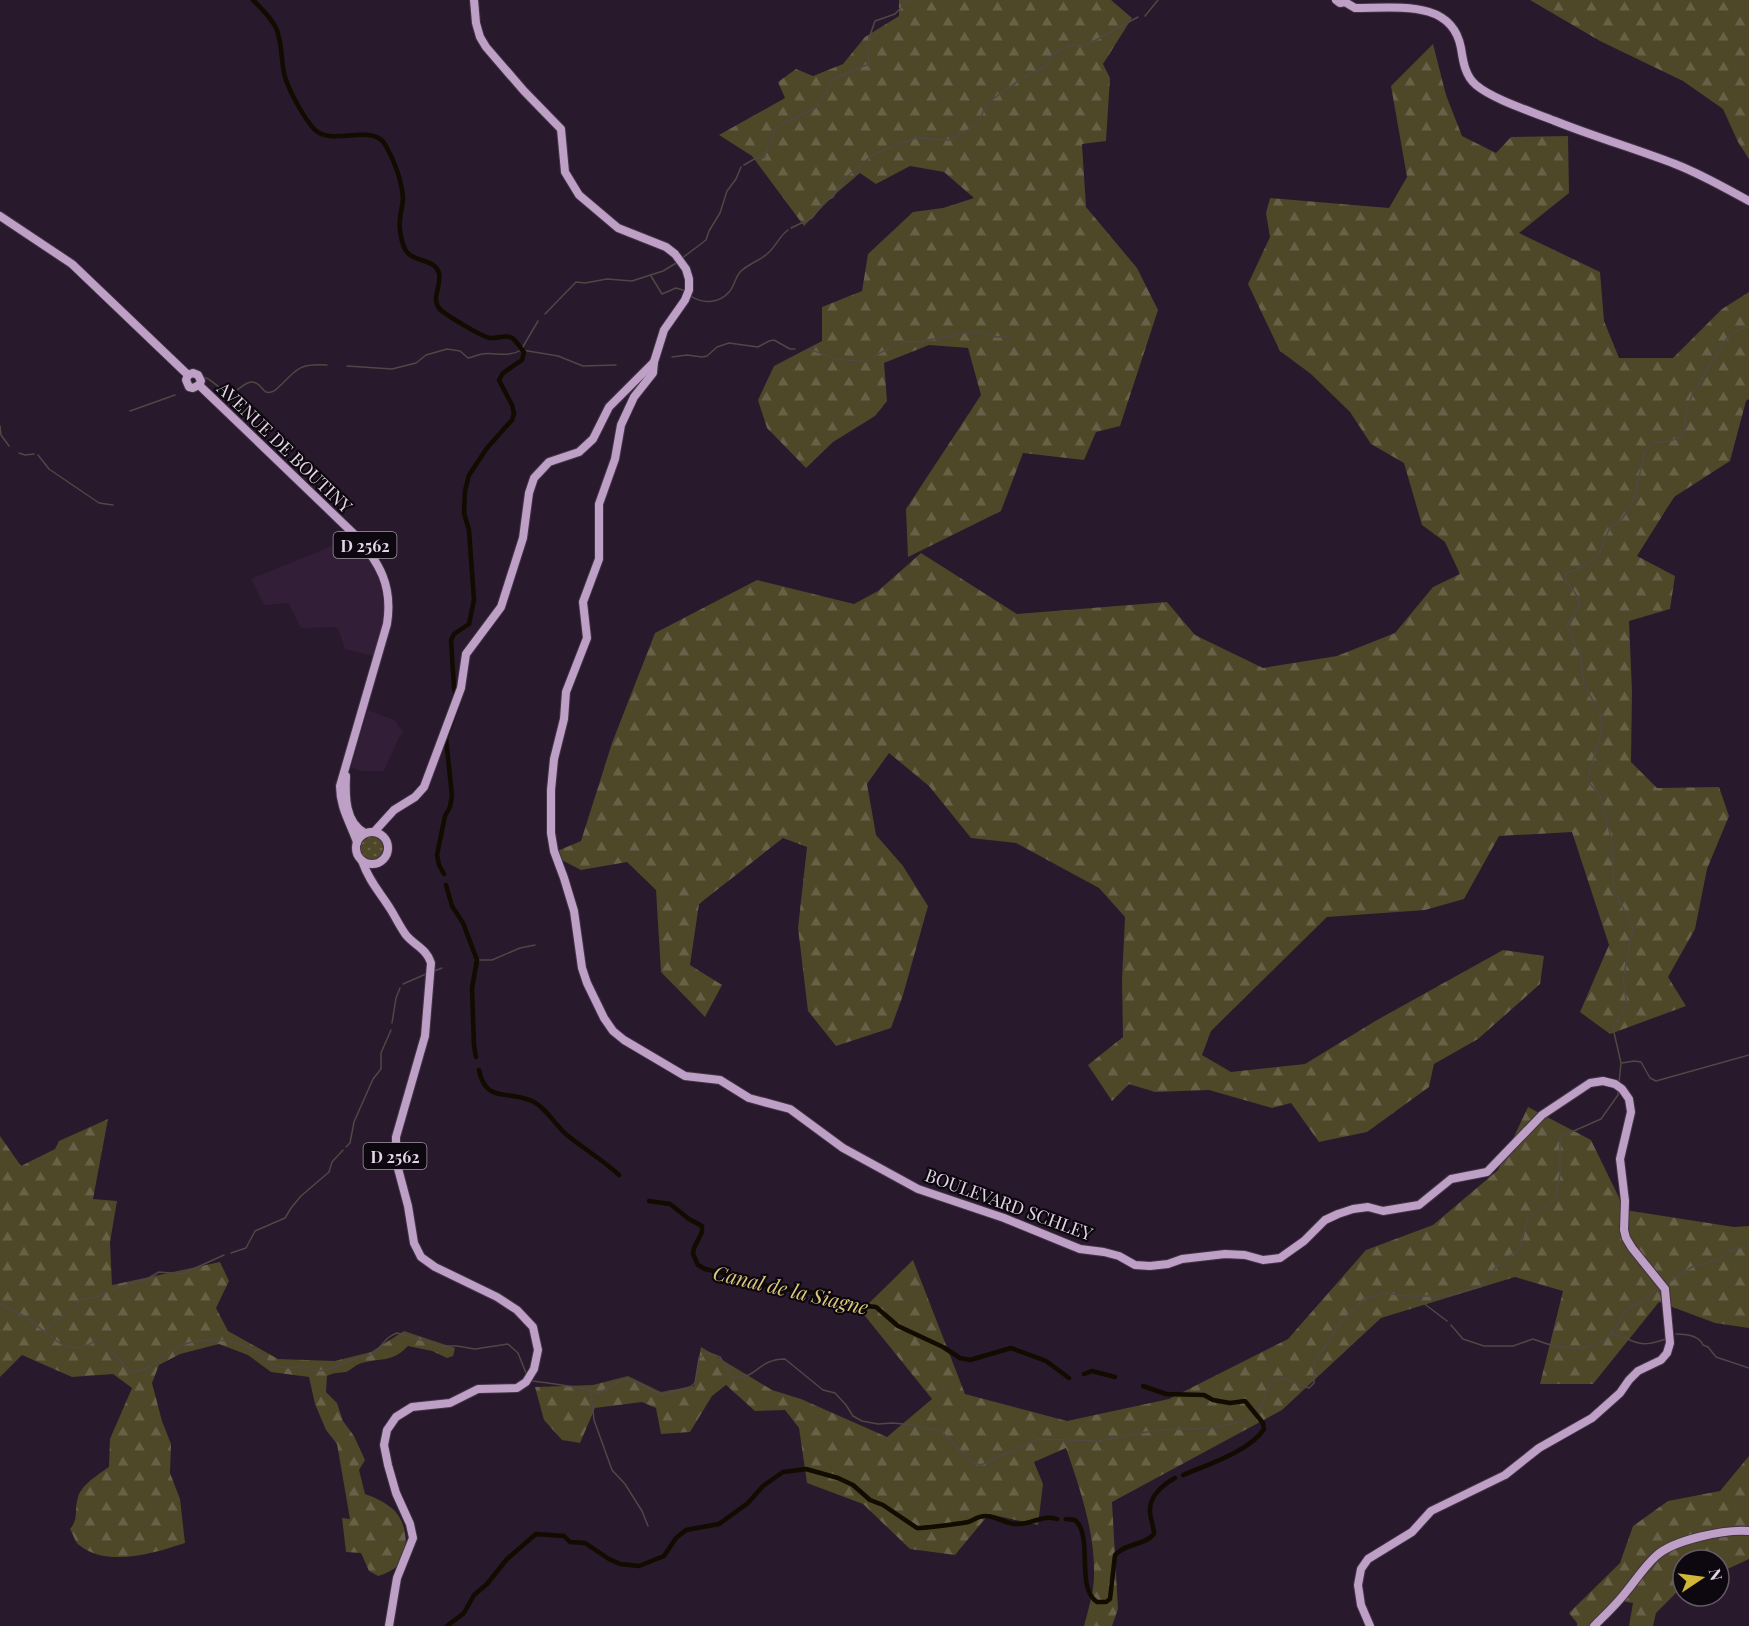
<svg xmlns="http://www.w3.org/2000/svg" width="1749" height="1626" viewBox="0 0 1749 1626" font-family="'Playfair Display',serif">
<defs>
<pattern id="green-dots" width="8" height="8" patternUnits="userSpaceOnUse" patternTransform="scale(1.5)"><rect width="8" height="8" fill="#4e4728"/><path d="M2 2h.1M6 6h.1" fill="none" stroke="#676147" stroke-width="1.8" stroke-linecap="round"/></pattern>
<pattern id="forest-firs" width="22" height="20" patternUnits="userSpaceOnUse" patternTransform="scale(1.5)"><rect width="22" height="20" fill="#4e4728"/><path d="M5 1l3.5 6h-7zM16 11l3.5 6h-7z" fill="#676147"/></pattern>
</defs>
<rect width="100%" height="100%" fill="#28192c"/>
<g fill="#331e37">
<polygon points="352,538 367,553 381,581 384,616 374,656 345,649 339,631 336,627 301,628 288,603 264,605 251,579"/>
<polygon points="368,710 394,720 404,733 399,737 384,771 360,771 351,767"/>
</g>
<circle fill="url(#green-dots)" cx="372" cy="848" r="12"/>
<g fill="url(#forest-firs)">
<polygon points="899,0 1111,0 1132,18 1103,64 1110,78 1106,141 1082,144 1086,207 1137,268 1158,310 1120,426 1096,432 1084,460 1023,453 1001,511 908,557 906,509 981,395 968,348 929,345 884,363 887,401 875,416 833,442 806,468 767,428 758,400 774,366 822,341 822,307 862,291 868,254 913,212 943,208 974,198 944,172 910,166 876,184 860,173 833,196 804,226 752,156 719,135 785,98 778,82 796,69 813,76 843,64 865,37 899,16"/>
<polygon points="1530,0 1749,0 1749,159 1738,142 1723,109 1683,81 1600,41"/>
<polygon points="1433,44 1446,95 1462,136 1496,153 1511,137 1568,136 1569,193 1519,233 1600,272 1604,321 1619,358 1673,358 1722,309 1749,292 1749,399 1746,401 1730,461 1674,497 1637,556 1675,576 1670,609 1629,621 1632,691 1631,762 1657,788 1719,787 1729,816 1707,869 1695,929 1668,977 1686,1006 1610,1034 1580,1012 1609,945 1572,832 1499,836 1464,899 1425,910 1327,917 1211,1031 1202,1055 1231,1072 1305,1064 1377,1020 1503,950 1544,956 1540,984 1478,1039 1434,1064 1429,1087 1367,1132 1319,1142 1291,1103 1272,1108 1209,1090 1155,1092 1129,1084 1112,1101 1088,1065 1123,1037 1122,980 1125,917 1099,888 1016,843 971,838 929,786 889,753 867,784 876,835 903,866 928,906 903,995 891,1028 836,1046 808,1011 798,928 807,847 783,838 699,904 690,965 722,985 705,1017 661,972 656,890 627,862 581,870 550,854 581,841 612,743 655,633 757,580 854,604 878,591 921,553 1017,614 1167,602 1195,635 1263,668 1337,656 1395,633 1433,587 1460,574 1445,542 1422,525 1404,463 1371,444 1350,412 1311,374 1280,351 1248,284 1270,237 1266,213 1270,198 1389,208 1407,177 1391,86"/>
<path d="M 1528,1107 L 1591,1140 L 1625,1210 L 1734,1227 L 1749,1226 L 1749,1328 L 1715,1323 L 1659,1302 L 1593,1384 L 1540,1384 L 1563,1291 L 1515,1277 L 1381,1318 L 1282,1410 L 1112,1502 L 1118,1609 L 1112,1626 L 1084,1626 C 1088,1610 1094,1592 1094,1575 C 1095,1532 1080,1489 1066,1448 L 1034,1462 L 1043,1484 L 1038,1525 L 989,1514 L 955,1555 L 910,1549 L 863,1504 L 807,1483 L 799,1428 L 785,1410 L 755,1411 L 726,1385 L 712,1396 L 690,1432 L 661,1434 L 656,1408 L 642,1402 L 595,1408 L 580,1443 L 562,1440 L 544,1420 L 535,1387 L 593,1385 L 628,1376 L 661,1392 L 694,1386 L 701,1347 L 772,1390 L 801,1399 L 887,1437 L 932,1399 L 861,1311 L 913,1260 L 965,1394 L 1067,1421 L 1169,1399 L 1288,1339 L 1366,1250 L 1433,1225 L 1498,1170 Z"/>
<path d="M 108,1119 L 93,1199 L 117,1201 L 110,1242 L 112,1285 L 220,1262 L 229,1281 L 216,1308 L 228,1331 L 278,1359 L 335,1361 L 371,1352 L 404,1331 L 455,1348 L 453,1356 L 447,1358 L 432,1351 L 408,1346 C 391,1364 379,1357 359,1364 C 354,1366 351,1370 346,1372 C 339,1373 335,1372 327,1376 L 326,1392 L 337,1403 L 343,1421 L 354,1436 L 365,1460 L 359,1470 L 365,1494 C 376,1498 385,1502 394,1510 C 407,1523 410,1550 399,1564 C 394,1570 385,1574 378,1576 L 369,1571 L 361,1553 L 346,1552 L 342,1518 L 350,1519 L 337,1444 L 326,1430 L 315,1404 L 309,1377 L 271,1372 L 248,1355 L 219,1344 L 180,1354 L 159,1365 L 152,1383 L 162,1421 L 171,1444 L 170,1473 L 180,1499 L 185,1543 C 155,1553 107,1568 79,1545 C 75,1542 73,1534 70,1529 C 79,1519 74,1509 78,1497 C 82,1484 99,1474 109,1467 L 110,1439 L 132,1388 L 113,1374 L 72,1377 L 22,1355 L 0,1377 L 0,1136 L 21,1166 L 55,1149 L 59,1141 Z"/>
<polygon points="1749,1456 1749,1559 1719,1573 1719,1560 1683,1560 1683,1586 1656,1613 1653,1626 1629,1626 1633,1603 1615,1600 1590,1626 1577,1626 1577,1623 1569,1613 1620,1563 1633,1526 1668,1501 1720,1491"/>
</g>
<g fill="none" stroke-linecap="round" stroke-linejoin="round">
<g stroke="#4f4844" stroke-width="1.5">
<polyline points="1145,16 1158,0"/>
<polyline points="744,165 756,158 764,158 775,130 784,123 817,107 833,79 869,64 867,44 875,21 895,14 908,0"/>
<polyline points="791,228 812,218 824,202 833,197 843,180 874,154 915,138 948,140 968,130 978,122 985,108 993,99 1024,77 1045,67 1053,54 1069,46 1087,45 1138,17"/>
<polyline points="681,259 706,240 709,231 720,213 727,191 736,179 741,167"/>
<polyline points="651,276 662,294 676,288 686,291"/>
<path d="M 691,296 C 702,304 719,304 729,292 C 734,287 735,278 740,272 C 748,264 759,261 767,254 C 776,247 779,236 788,230"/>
<polyline points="545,314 576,282 585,283 607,279 632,281 663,271 678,262"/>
<polyline points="988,334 996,337 1011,337"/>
<polyline points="522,350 558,356 583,366 616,365"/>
<path d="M 809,350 C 818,351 824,355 832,358 C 843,361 855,360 866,362 C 879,353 902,339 918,342 L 975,331 L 982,333"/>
<polyline points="672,357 687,355 702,357 707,356 717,347 729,343 758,347 769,341 774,340 790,349 795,349"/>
<path d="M 347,366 L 392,369 L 416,363 L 426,355 L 447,349 L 460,351 L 468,358 C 473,357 477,355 482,354 C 495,352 509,358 521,350 L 538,321"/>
<path d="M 203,377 C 213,379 218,389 227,392 C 236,395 243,382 252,382 C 262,382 262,395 271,392 C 276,391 278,387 282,384 C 299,366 302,364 327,365"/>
<polyline points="130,411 175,395"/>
<polyline points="0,426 1,435 9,446"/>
<polyline points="19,453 25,455 34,454"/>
<polyline points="38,455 49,469 99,503 113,505"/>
<polyline points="477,960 492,960 520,948 535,945"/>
<polyline points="434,971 442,968"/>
<polyline points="403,984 426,974"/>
<polyline points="392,1023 396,998 400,988"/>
<polyline points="1622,1063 1634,1061 1641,1062 1650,1078 1656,1081 1749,1055"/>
<path d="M 1619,1083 L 1621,1063 L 1613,1028 L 1627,1005 L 1623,981 L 1633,927 L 1614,891 L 1612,841 L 1600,795 L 1590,784 L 1588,777 L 1600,738 L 1602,723 L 1599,711 L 1584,685 L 1580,654 L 1567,626 C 1581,602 1585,604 1566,581 L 1566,573 L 1581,568 L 1599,555 L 1609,529 L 1622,519 L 1634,499 L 1645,451 L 1652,443 L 1670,441 L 1683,436 L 1687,407 L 1694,391 L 1721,347 L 1728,337 L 1740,329 L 1749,327"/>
<polyline points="346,1147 350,1143 354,1122 361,1106 373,1079 381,1069 381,1053 391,1030"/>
<polyline points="231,1253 246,1248 255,1231 285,1218 291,1208 301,1196 329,1172 332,1162 343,1150"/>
<polyline points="1666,1284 1692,1267 1717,1260 1730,1251 1742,1247 1749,1242"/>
<polyline points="112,1289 147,1279 159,1272 182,1274 224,1255"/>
<polyline points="1414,1296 1447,1321"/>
<path d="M 0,1305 C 7,1308 15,1311 22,1315 C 48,1330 66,1363 96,1340 L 113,1353 L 132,1373 C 138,1371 144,1370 149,1367 C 165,1357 179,1342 199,1341 C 214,1339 231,1340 245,1346 C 271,1357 268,1374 304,1366 C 322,1378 340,1363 358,1358 C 363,1357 367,1358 372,1354 C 382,1348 384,1337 397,1333 L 441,1346 L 457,1346 L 475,1349 L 508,1344 L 518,1353 L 526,1373"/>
<path d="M 1451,1325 L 1463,1339 L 1484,1346 L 1513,1346 L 1533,1339 C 1571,1354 1608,1355 1624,1311 L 1639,1303 L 1659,1288"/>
<polyline points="45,1330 83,1299 97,1297 106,1292"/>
<path d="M 1676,1334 C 1686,1334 1699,1335 1703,1345 L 1708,1347 L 1716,1357 L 1749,1368"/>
<path d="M 1611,1335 C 1621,1334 1626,1339 1635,1342 C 1646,1346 1656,1342 1666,1339"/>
<path d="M 531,1379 L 533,1381 C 555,1384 580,1386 599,1393 L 624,1379 L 639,1383 L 661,1395 L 690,1387 L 695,1383 L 699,1358 L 707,1352 L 720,1357 L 732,1377 C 756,1381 757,1359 785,1359 L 823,1390 L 835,1393 L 846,1405 L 853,1416 L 862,1421 L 878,1424 L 893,1423 L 912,1425 L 941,1431 L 973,1463 L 981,1465 L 1039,1439 L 1098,1441 L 1158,1430 L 1210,1428 L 1241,1422 L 1260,1409 L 1271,1381 L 1282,1378 L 1309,1388 L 1314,1383 L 1314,1363 L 1341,1322 L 1365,1298 L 1386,1293 L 1404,1296 L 1448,1296 L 1480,1287 L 1497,1266 L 1520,1248 L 1528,1218 L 1555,1199 L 1560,1175 L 1560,1137 L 1601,1119 L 1618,1095 L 1618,1090"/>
<polyline points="591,1392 594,1420 612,1470 625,1484 642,1511 648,1526"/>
</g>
<g stroke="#110b00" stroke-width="4.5">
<path d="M 253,0 C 262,9 270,16 276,28 C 282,41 281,58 284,73 C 287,88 304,118 314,129 C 332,148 373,121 386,146 C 394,160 402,181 403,198 C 403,205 400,213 400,220 C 399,228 401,240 404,247 C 409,263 434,257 439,273 C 442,285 431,298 439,308 C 442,313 484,338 490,338 C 497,339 505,334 512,338 C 517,341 520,348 524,352 L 522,360 L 503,373 L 499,380 L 512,405 L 514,414 L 512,420 L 487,448 L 469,475 L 465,491 L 464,513 L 469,530 L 474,600 L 469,624 L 454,634 L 451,640 L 454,688 L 456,696"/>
<polyline points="444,874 439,865 437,855 445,816 450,807 452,796 446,738 457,707"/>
<polyline points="446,885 452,906 463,923 477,960 472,988 474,1046 476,1057"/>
<path d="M 479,1070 C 486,1105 510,1089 534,1102 C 547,1109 555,1125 567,1135 C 584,1149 603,1160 619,1175"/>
<polyline points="649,1201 670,1204 689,1219 702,1226 702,1232 694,1248 693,1254 698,1265 705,1269 735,1276 775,1288 825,1294 850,1304 876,1307 898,1326 943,1347 960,1358 970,1360 1011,1348 1046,1361 1069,1378"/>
<polyline points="1084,1374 1092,1371 1115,1377"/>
<path d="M 1143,1386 L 1166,1394 L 1204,1395 L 1213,1400 L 1230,1403 L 1245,1401 L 1263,1423 L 1264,1429 C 1250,1451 1207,1465 1183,1475"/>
<path d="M 1066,1519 L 1075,1520 C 1094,1537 1075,1587 1097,1602 L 1106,1602 L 1110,1599 L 1115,1555 C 1125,1543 1144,1546 1154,1534 C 1154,1526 1150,1519 1150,1511 C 1149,1496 1164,1484 1175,1478"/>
<path d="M 447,1626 L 464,1613 L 474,1595 L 487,1584 L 507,1559 L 536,1534 L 564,1536 L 570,1542 L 585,1543 L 609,1559 L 620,1564 L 639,1566 L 664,1556 L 676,1538 L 686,1530 L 719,1524 L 748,1503 L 763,1486 L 783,1472 L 806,1469 L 838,1478 L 853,1485 L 870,1500 L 883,1505 L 917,1528 C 927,1528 957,1524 968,1522 C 974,1520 978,1516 985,1516 C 997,1516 1005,1524 1016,1524 C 1031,1525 1043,1514 1057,1519"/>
</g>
<g stroke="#423346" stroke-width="10">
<g id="major">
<path d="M 1336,0 L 1340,3 L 1345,2 L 1355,8 C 1400,8 1452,0 1461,48 C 1463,61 1465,76 1476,85 C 1494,100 1533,112 1555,121 C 1595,137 1636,149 1675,164 C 1701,174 1725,188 1749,201"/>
<polyline points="0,216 72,264 188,375"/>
<polyline points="654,362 653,373 634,397 621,425 615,459 599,504 599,559 583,602 587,638 566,692 564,719 554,759 551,790 551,833 554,851 564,878 574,911 582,968 587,983 604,1018 613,1031 624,1040 685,1076 720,1080 749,1098 790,1109 843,1148 918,1189 1004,1218 1080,1249 1104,1252 1119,1256 1135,1265 1150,1266 1168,1264 1182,1259 1225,1254 1245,1255 1263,1260 1280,1258 1304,1241 1325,1220 1338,1214 1353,1209 1368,1207 1383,1211 1419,1205 1451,1179 1487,1172 1542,1115 1590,1083 1603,1081 1615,1084 1622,1089 1629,1099 1631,1112 1620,1159 1625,1201 1624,1230 1626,1238 1632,1248 1665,1289 1670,1343 1667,1353 1661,1360 1638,1371 1629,1380 1620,1393 1592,1418 1539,1448 1505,1475 1431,1511 1412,1532 1368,1559 1361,1569 1358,1585 1361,1605 1370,1626"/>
<polyline points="188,375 186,380 189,387 193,388 199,385"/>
<polyline points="188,375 193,373 198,375 201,381 199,385"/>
<path d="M 199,385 L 355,535 C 380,563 393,586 387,624 L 340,786 C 340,808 350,822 357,842"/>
<path d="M 346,776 C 345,796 345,823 365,833"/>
<circle cx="372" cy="848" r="16"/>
<polyline points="374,832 394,810 415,797 424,787 461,688 466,654 501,607 523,538 529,493 534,478 549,462 579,452 593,439 609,407 654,362 664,330 685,300 689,290 689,279 686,269 675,254 666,247 618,228 579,195 565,172 561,129 524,91 486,47 480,37 476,23 474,0"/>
<path d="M 362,861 C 370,883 380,892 391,910 C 396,918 400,927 406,935 C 414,945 427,949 431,963 L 425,1036 L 396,1137 L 396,1161 L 408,1206 L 414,1243 L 421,1257 L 435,1267 L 497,1297 L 517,1310 L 533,1327 L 538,1350 L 534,1369 L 526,1382 L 517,1388 L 478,1389 L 450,1403 L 412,1407 L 396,1417 L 387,1430 L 384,1445 L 388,1465 L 396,1493 L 410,1524 L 413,1538 L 397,1578 L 389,1626"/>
<path d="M 1594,1626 C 1605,1615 1616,1605 1626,1592 C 1636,1580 1644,1567 1656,1556 C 1673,1540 1725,1529 1749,1531"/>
</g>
</g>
<use href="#major" stroke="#be9fc5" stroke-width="8"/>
</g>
<g text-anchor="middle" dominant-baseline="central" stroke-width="4.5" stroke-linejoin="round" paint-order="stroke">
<g fill="#0d070f" stroke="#a198a3" stroke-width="1.5">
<rect x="333.5" y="532" width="63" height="26" rx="4.5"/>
<rect x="363.5" y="1143" width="63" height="26" rx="4.5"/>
</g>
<g font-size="16" font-weight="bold" fill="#e1d6e3">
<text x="365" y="545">D 2562</text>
<text x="395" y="1156">D 2562</text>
</g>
<g font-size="18" fill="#e1d6e3" stroke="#0d070f">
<text transform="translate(285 447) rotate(44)">AVENUE DE BOUTINY</text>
<text transform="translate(1009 1204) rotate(20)">BOULEVARD SCHLEY</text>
</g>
<g font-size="20" font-style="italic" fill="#dcc978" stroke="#0d070f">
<text transform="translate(791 1289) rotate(13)">Canal de la Siagne</text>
</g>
</g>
<g transform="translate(1701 1578) rotate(77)"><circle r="28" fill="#0d070f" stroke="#625a64" stroke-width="1.5"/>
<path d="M0-4.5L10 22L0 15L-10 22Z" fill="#d2b735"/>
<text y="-9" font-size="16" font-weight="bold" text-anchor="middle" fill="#e1d6e3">N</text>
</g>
</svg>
